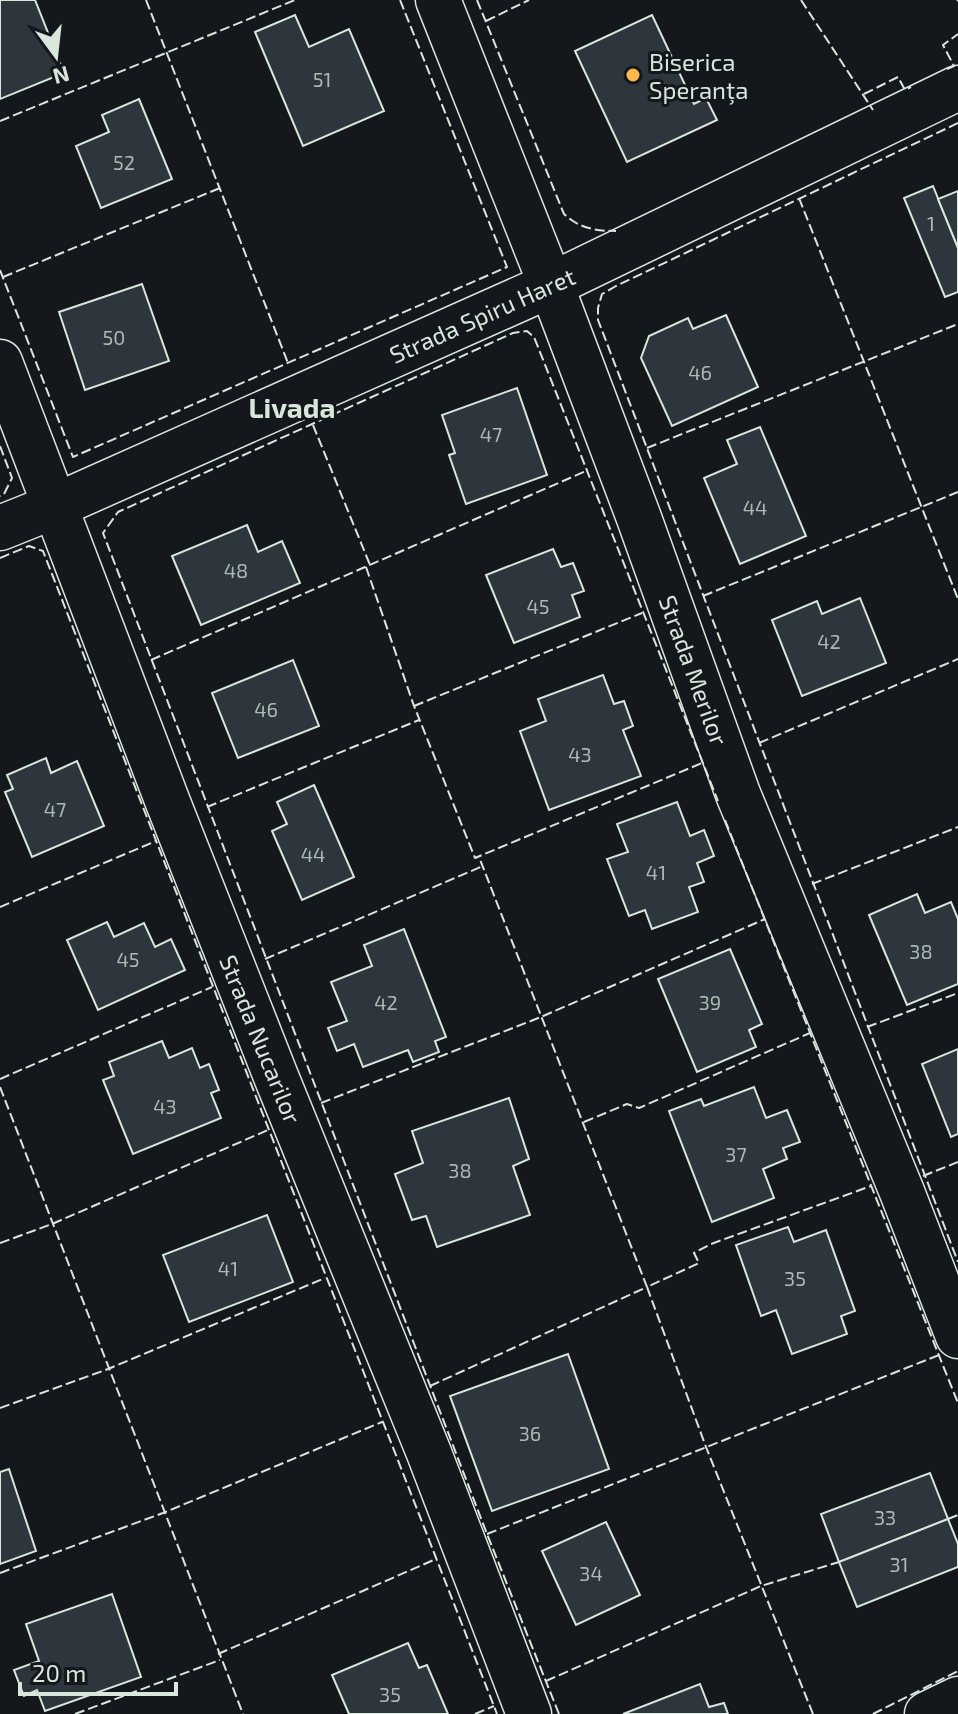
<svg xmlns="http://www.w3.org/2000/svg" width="958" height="1714" viewBox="0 0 958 1714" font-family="'Exo 2',sans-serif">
<rect width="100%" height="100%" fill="#14181c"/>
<g fill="#2c363c" stroke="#d8e6dc" stroke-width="2">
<polygon points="0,0 35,0 64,73 0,99"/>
<polygon points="295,15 309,47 349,29 384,111 303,146 255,32"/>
<polygon points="652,15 694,104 706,98 717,120 627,162 575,51"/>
<polygon points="139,99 172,179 101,208 76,146 109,132 102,115"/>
<polygon points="933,186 958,248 958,292 945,297 904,198"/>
<polygon points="958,191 958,248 938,199"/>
<polygon points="142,284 169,361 85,390 59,312"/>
<polygon points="726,315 758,387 672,426 641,358 649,336 688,318 693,329"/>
<polygon points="517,388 547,475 466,504 449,455 455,453 442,415"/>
<polygon points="760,427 806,536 740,564 704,478 737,464 727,440"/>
<polygon points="247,525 258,552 282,541 300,583 201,625 172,556"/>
<polygon points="553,549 561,567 573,563 584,591 572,595 580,617 514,643 486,575"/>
<polygon points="860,598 886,663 802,696 772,620 817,601 822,614"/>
<polygon points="293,660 319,726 238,758 212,693"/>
<polygon points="603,675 614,704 624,701 633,726 623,730 641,776 549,810 520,731 546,721 538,699"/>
<polygon points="46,758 51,773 77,761 104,826 32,857 5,792 13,789 7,775"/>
<polygon points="314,785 354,877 302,900 272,831 287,824 277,802"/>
<polygon points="677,802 690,836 704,830 714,856 697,863 704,882 689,887 698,912 652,929 645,910 629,916 607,859 628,852 617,824"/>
<polygon points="917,894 925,913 951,902 958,919 958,984 907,1005 869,915"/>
<polygon points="107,922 114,937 144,923 155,947 171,939 185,970 98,1010 67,940"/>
<polygon points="404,929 446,1037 435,1041 439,1052 413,1062 408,1050 363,1067 354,1044 337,1051 328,1028 347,1021 331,982 372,966 364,945"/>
<polygon points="730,949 762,1024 749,1030 756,1047 697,1072 658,979"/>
<polygon points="162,1041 169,1058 192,1048 200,1068 209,1064 219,1090 211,1093 221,1118 133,1154 103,1080 114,1076 109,1062"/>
<polygon points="958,1049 958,1134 951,1137 922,1064"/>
<polygon points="754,1087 766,1118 787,1110 800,1142 783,1148 787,1159 763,1169 774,1198 712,1222 669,1111 701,1099 704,1106"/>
<polygon points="509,1098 529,1159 513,1166 530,1215 437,1247 426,1216 412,1220 395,1174 423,1163 412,1131"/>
<polygon points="267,1215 293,1282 189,1322 163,1255"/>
<polygon points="788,1227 794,1242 826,1230 855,1311 841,1316 847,1334 792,1354 776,1310 761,1316 736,1245"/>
<polygon points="568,1354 609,1469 492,1511 450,1396"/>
<polygon points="9,1469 36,1551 0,1564 0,1472"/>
<polygon points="930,1473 948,1519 839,1562 821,1514"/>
<polygon points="948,1519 958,1544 958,1567 857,1607 839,1562"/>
<polygon points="606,1522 640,1595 576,1625 542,1551"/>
<polygon points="112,1594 141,1677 45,1711 37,1690 24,1696 14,1670 39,1661 26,1624"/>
<polygon points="408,1643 419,1668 427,1665 448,1714 349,1714 332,1675"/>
<polygon points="700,1684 709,1707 724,1703 728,1714 623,1714"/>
</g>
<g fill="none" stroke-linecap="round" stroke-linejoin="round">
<g stroke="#d8e6dc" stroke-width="47">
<g id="minor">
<polyline points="438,0 551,285 639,518 738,794 902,1192 958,1336"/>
<polyline points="0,362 167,800 275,1074 429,1453 529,1714"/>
<polyline points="0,528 55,506 551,285 958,88"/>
<polyline points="927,1714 958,1699"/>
</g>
</g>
<use href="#minor" stroke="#14181c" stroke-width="44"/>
<g stroke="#d8e6dc" stroke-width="2" stroke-dasharray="10 4" stroke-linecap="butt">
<polyline points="146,0 288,363"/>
<path d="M 477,0 L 564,214 C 579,228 595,231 616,231"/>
<polyline points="801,0 873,110"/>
<polyline points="957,0 958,1"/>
<polyline points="486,21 529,0"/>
<polyline points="947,69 954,66 943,45 958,34"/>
<polyline points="864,94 898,77 905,90 911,87"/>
<polyline points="0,121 295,0"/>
<polyline points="958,123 616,286 602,294 598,308 598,320 958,1262"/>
<polyline points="799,198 958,599"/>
<polyline points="0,270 73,457 507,267 400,0"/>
<polyline points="3,277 220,188"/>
<polyline points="313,425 370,565"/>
<polyline points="0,446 12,478 4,494 0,496"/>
<polyline points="647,448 958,324"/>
<polyline points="0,558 29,546 43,551 497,1714"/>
<polyline points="366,567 414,706 475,858 702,763"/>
<polyline points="703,596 958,492"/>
<polyline points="151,660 586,471"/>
<polyline points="414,706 642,613"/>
<polyline points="759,743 958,659"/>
<polyline points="207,807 419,720"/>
<polyline points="725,820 958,1403"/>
<polyline points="812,884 958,827"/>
<polyline points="0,907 156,841"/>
<polyline points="265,959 483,866"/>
<polyline points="867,1027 958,993"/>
<polyline points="0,1079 212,987"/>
<polyline points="0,1087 243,1714"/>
<polyline points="321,1103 541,1017 765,919"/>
<polyline points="584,1122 627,1104 639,1108 810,1033"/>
<polyline points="923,1176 958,1162"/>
<polyline points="0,1243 52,1224 268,1130"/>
<polyline points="430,1386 647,1287 479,857"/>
<polyline points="0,1408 108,1369 325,1278"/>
<polyline points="948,1519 958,1515"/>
<polyline points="487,1534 939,1355"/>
<polyline points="0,1573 163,1513 382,1422"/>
<polyline points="218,1654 436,1559"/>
<polyline points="546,1681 761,1586 839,1562"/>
<polyline points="75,1714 220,1660"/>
<polyline points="475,1714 494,1706"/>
<polyline points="559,1714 487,1534 103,533 118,512 513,333 527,331 534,337 718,801"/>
<polyline points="813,1714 706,1447 647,1287 699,1263 694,1253 711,1244 871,1186"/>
<polyline points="873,1714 958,1671"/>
</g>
</g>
<circle fill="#ffb74d" stroke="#14181c" stroke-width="3" cx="633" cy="75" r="8"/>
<g text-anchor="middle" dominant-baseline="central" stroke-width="6" stroke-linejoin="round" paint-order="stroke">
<g font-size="20" fill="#adbab4">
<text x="322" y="79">51</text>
<text x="124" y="162">52</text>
<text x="931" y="223">1</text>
<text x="114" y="337">50</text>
<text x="700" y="372">46</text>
<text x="491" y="434">47</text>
<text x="755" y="507">44</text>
<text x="236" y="570">48</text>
<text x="538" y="606">45</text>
<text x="829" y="641">42</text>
<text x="266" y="709">46</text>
<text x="580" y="754">43</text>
<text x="55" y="809">47</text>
<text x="313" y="854">44</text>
<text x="656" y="872">41</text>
<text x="921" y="951">38</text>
<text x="128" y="959">45</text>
<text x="386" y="1002">42</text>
<text x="710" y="1002">39</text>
<text x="165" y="1106">43</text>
<text x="736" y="1154">37</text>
<text x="460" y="1170">38</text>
<text x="228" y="1268">41</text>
<text x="795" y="1278">35</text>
<text x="530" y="1433">36</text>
<text x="885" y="1517">33</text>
<text x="899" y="1564">31</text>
<text x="591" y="1573">34</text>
<text x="390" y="1694">35</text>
</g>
<g font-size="24" fill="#d8e6dc" stroke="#14181c" text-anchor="start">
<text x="649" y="61">Biserica<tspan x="649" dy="28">Speranţa</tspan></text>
</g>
<g font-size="24" fill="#d8e6dc" stroke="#14181c">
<text transform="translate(482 315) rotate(-24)">Strada Spiru Haret</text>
<text transform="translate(694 670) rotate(70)">Strada Merilor</text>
<text transform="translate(261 1039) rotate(68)">Strada Nucarilor</text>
</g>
<g font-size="28" font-weight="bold" fill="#d8e6dc" stroke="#14181c">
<text x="292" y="407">Livada</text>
</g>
</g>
<g transform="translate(56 56) rotate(165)" stroke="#14181c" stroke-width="6" paint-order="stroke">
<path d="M0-6L14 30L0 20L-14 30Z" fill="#d8e6dc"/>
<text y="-12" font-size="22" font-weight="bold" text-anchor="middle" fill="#d8e6dc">N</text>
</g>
<path d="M20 1682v12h156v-12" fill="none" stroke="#d8e6dc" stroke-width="4"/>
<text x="32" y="1682" font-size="24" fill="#d8e6dc" stroke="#14181c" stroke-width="6" paint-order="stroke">20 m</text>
</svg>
